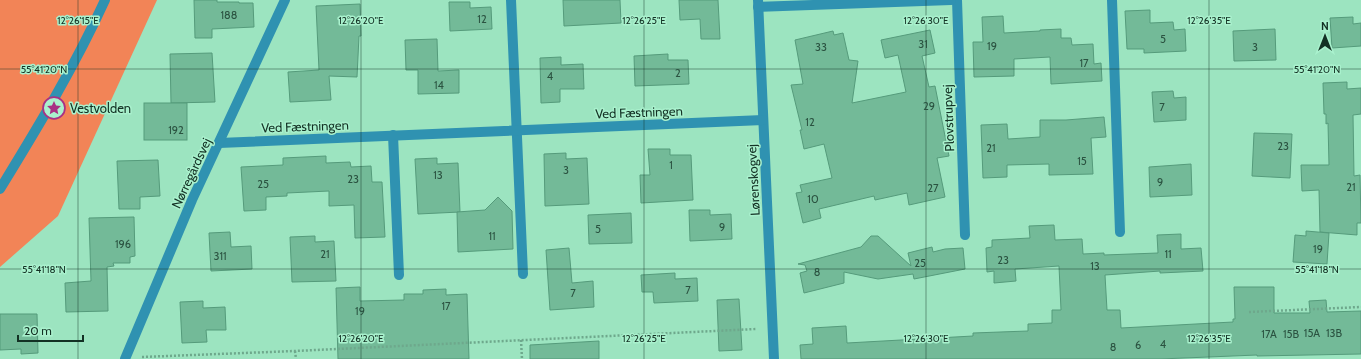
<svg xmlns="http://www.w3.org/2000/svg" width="1361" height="359" viewBox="0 0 1361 359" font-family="Cabin,sans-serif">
<rect width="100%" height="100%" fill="#9ce4c0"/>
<polygon fill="#f28457" points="0,0 157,0 58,216 0,267"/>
<g fill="#73ba98" stroke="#559b7b">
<polygon points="194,0 217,0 217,2 239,2 239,3 253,3 254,27 212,29 212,38 195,38"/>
<polygon points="563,0 620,0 621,23 564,26"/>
<polygon points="679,0 718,0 720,39 701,39 700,19 680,20"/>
<polygon points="449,2 470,2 470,8 491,7 492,29 450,31"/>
<polygon points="360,4 361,36 359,36 357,77 329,76 331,100 290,102 288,72 319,70 316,6"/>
<polygon points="1150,10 1150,23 1173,22 1174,30 1185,29 1186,51 1144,53 1144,49 1127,49 1125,11"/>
<polygon points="1003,16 1004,33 1040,31 1040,30 1061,29 1061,38 1071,38 1072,45 1093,44 1094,64 1101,63 1102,81 1051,84 1050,57 1014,59 1014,76 974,77 973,42 983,42 982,17"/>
<polygon points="1353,17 1353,24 1361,23 1361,46 1332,48 1330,18"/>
<polygon points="1275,29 1276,60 1234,61 1233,31"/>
<polygon points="930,30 935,53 922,56 929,87 935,86 949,156 937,158 945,197 909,205 907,193 875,200 874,196 819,209 821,218 803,223 796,193 802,192 800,185 832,178 824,144 804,149 800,130 802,130 791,85 803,84 795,40 833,31 834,35 843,33 849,60 858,61 852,103 906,92 898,55 885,58 881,40"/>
<polygon points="437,39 438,71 459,70 459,93 418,94 418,70 406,70 405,40"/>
<polygon points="212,53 215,102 171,103 170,54"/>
<polygon points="668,54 668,60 688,60 689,84 635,86 634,56"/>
<polygon points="561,57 561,65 583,64 584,89 560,89 560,102 541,103 540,58"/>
<polygon points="1347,82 1347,89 1361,88 1361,114 1353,115 1354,176 1360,175 1361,223 1357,223 1357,235 1320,232 1319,190 1302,191 1301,165 1329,165 1328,123 1326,124 1326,114 1324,114 1323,83"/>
<polygon points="1173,91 1174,98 1186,97 1186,120 1154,122 1152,92"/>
<rect x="144" y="103" width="43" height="37"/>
<polygon points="1104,117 1106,137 1091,138 1093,174 1049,175 1049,164 1007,165 1007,177 983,178 981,125 1007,124 1008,139 1040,137 1040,120 1066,120"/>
<polygon points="1254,133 1292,134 1290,178 1252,176"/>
<polygon points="648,149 670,149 670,155 691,155 693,200 641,203 640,175 650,175"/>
<polygon points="566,153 566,159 587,158 589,204 545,206 544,154"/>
<polygon points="326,156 326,163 350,162 351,167 371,166 372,182 382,182 385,237 355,238 354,205 329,206 329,191 287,193 287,196 266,197 266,210 244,211 241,167 283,165 283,158"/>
<polygon points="437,158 437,164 458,163 460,212 418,214 415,159"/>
<polygon points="158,160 160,196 140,197 140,209 119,209 117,161"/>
<polygon points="1191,164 1192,195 1150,197 1149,167"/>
<polygon points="498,197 512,211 513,249 458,252 457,212 485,210"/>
<polygon points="689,210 710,210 710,215 731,214 732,239 690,241"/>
<polygon points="631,213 632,243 589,244 588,215"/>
<polygon points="134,217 135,256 130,257 130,263 113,263 114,266 107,267 108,311 66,312 65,283 91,281 89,218"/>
<polygon points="1054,225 1055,240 1082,239 1083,254 1104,253 1104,255 1158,253 1157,235 1181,234 1181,249 1201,248 1203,271 1160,273 1160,271 1105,275 1107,310 1120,310 1121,328 1233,322 1233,319 1235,319 1234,287 1274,287 1274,313 1310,313 1309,301 1326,300 1327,312 1361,311 1361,354 1257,356 1257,355 1160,359 801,359 800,345 813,344 812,328 846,326 847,343 973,336 973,333 1028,331 1028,324 1052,323 1052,310 1061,310 1059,266 1015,269 1016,281 994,283 994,271 987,272 986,248 992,247 992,240 1030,238 1029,226"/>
<polygon points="1306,231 1329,233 1327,264 1293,262 1295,235 1306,236"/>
<polygon points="230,232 231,247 251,246 252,269 211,271 209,233"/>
<polygon points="315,236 315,242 334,241 336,281 292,282 290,237"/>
<polygon points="871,236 878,236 911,266 908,253 932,247 933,252 945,249 963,248 965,269 914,279 913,274 878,279 844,272 844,283 804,293 800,273 807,271 805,265 798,264 861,247"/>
<polygon points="569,248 572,283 593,281 594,307 550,310 546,250"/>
<polygon points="675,273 675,279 697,278 698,301 654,303 653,292 642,292 641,275"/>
<polygon points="360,287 360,301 404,300 404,294 423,294 423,290 446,289 446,295 467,294 469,359 338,359 336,288"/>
<polygon points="739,299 742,350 719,351 717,300"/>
<polygon points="203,301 203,308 225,307 226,330 206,330 207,342 182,343 180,302"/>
<polygon points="0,314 37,314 38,353 21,354 21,349 0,350"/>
<polygon points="599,341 599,359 530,359 530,345"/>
</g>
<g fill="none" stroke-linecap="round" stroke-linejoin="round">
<g stroke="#6ea88c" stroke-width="2.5" stroke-dasharray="2 2" stroke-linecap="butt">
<polyline points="1249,312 1361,307"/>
<polyline points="521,340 522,359"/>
<polyline points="295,351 296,359"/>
<polyline points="142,357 295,351 756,329"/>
</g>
<g stroke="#2f92b1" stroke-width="10">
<polyline points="511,0 523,274"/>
<polyline points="758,0 774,359"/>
<polyline points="957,0 965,235"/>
<polyline points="1112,0 1120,232"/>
<polyline points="758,7 951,0"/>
<polyline points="393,135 399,275"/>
<polyline points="219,143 763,120"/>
<path d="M 0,189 C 38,127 75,66 105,0"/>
<polyline points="125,359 192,200 285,0"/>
</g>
</g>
<path fill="none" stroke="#133124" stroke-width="1" stroke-opacity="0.45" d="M 78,0 L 78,359M 361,0 L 361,359M 644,0 L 644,359M 926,0 L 926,359M 1209,0 L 1209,359M 0,69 L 1361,69M 0,269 L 1361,269"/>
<defs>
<g id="sight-ring" transform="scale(1.15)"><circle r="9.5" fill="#a9f1cd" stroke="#a93084" stroke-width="1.5"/><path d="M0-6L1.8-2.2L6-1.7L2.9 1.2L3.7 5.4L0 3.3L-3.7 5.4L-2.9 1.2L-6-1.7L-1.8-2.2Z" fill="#a93084"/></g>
</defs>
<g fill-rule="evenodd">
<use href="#sight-ring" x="54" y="108"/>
</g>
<g text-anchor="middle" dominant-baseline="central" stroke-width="3" stroke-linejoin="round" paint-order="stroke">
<g font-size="11" fill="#2b5341">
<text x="229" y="15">188</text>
<text x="482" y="19">12</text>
<text x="1163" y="39">5</text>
<text x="923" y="44">31</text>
<text x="992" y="46">19</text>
<text x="821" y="47">33</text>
<text x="1255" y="47">3</text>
<text x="1084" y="63">17</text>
<text x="678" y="73">2</text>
<text x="550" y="76">4</text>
<text x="439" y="85">14</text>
<text x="929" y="106">29</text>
<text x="1162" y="107">7</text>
<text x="810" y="122">12</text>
<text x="176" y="130">192</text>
<text x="1283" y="146">23</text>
<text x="991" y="148">21</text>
<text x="1082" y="161">15</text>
<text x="671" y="165">1</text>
<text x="566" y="170">3</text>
<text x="438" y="175">13</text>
<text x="353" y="179">23</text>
<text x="1160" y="182">9</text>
<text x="263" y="184">25</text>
<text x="1351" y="187">21</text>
<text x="933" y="188">27</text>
<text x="813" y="199">10</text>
<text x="722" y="227">9</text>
<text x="598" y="229">5</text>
<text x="492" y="236">11</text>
<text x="123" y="244">196</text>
<text x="1318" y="249">19</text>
<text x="325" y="254">21</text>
<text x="1168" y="254">11</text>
<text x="220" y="256">311</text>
<text x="1003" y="260">23</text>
<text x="920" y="263">25</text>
<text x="1095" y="266">13</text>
<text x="817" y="272">8</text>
<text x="688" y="290">7</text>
<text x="573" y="293">7</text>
<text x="446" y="306">17</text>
<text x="360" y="311">19</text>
<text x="1312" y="333">15A</text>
<text x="1334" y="333">13B</text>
<text x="1269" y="334">17A</text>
<text x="1291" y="334">15B</text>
<text x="1163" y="344">4</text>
<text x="1138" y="345">6</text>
<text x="1113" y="347">8</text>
</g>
<g font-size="13" fill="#133124" stroke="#a9f1cd" text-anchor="start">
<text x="70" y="108">Vestvolden</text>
</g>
<g font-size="13" fill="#133124" stroke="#a9f1cd">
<text transform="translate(639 112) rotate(-2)">Ved Fæstningen</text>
<text transform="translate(948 118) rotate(-92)">Plovstrupvej</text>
<text transform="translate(305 126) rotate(-2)">Ved Fæstningen</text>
<text transform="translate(191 173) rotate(-65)">Nørregårdsvej</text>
<text transform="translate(753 180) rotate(-93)">Lørenskogvej</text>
</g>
</g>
<g font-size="10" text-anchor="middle" fill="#133124" stroke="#a9f1cd" stroke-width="3" stroke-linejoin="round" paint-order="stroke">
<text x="78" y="24">12°26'15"E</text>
<text x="361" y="24">12°26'20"E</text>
<text x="644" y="24">12°26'25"E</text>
<text x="926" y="24">12°26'30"E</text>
<text x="1209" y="24">12°26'35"E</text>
<text x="44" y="73">55°41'20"N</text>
<text x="1317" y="73">55°41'20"N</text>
<text x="44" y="273">55°41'18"N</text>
<text x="1317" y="273">55°41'18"N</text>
<text x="361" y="342">12°26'20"E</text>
<text x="644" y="342">12°26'25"E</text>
<text x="926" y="342">12°26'30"E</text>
<text x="1209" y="342">12°26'35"E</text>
</g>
<g transform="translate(1325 36)" stroke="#a9f1cd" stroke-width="3" paint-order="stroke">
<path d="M0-3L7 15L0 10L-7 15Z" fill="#133124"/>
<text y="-6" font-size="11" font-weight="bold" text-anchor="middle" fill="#133124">N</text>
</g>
<path d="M18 335v6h65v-6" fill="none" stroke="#133124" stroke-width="2"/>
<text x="24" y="335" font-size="12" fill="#133124" stroke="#a9f1cd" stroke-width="3" paint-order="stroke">20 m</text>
</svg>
